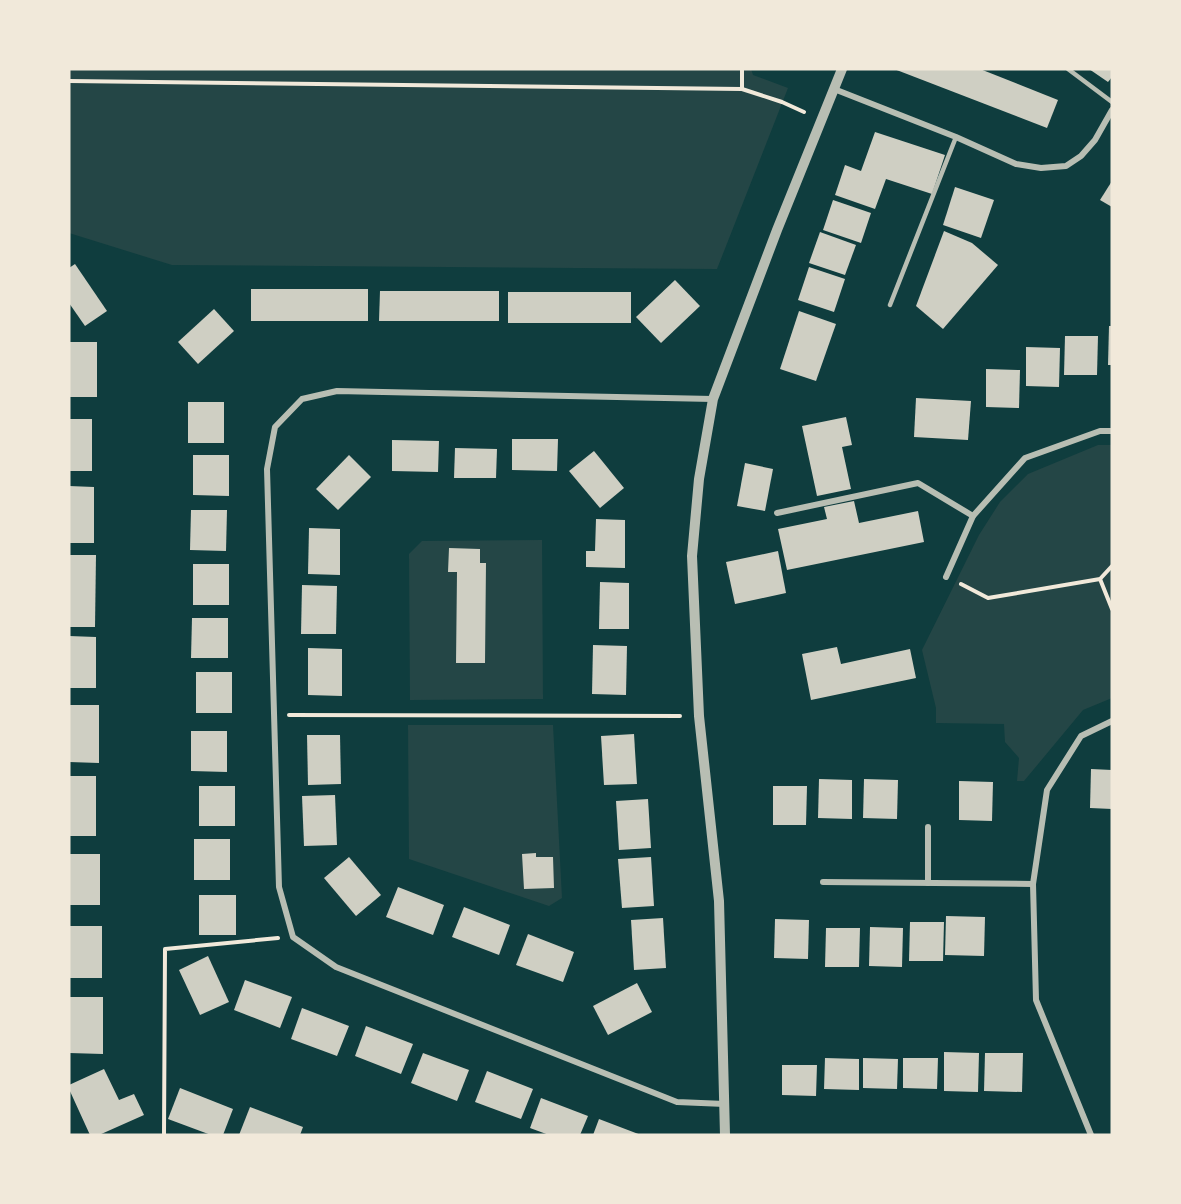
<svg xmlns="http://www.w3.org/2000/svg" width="1181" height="1204" viewBox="0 0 1181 1204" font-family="'Public Sans',sans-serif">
<rect width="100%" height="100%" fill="#0f3d3e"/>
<g fill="#244646">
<polygon points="69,69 751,69 753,75 788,88 717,269 172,265 69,233"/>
<polygon points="1098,445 1112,445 1112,698 1083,710 1024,781 1017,781 1019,758 1005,742 1004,724 936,723 936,708 922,650 979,535 1000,502 1028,474"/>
<polygon points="542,540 543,699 410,700 409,554 422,541"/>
<polygon points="408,725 553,725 562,898 549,906 409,859"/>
</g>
<g fill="#cfcfc3">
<polygon points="894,69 980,69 1058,100 1047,128"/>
<polygon points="1089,69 1112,69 1112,77 1108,82"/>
<polygon points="875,132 945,155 932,194 886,179 875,209 835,195 845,165 861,171"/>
<polygon points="1112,181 1112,207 1100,200"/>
<polygon points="955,187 994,200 981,238 943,225"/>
<polygon points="833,200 871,213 861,243 823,230"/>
<polygon points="944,231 972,243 998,265 943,329 916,306"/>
<polygon points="820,232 856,245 845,275 809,263"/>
<polygon points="75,264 107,311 85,326 69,303 69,268"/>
<polygon points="809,267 845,279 834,312 798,300"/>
<polygon points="675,280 700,306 661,343 636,317"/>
<rect x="251" y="289" width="117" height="32"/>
<polygon points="380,291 499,291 499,321 379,321"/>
<rect x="508" y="292" width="123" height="31"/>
<polygon points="214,309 234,331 198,364 178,342"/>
<polygon points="799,311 836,324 816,381 780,369"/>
<polygon points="1109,326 1112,326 1112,365 1108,365"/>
<polygon points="1065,336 1098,336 1097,375 1064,375"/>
<rect x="69" y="342" width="28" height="55"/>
<polygon points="1026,347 1060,348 1059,387 1026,386"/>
<polygon points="986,369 1020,370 1019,408 986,407"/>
<polygon points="916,398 971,401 968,440 914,437"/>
<rect x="188" y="402" width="36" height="41"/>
<polygon points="846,417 852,445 842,447 851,489 817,496 802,426"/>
<rect x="69" y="419" width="23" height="52"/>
<polygon points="512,439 558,439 557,471 512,470"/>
<polygon points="392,440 439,441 438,472 392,471"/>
<polygon points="455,448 497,449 496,478 454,478"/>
<polygon points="594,451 624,488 600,508 569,471"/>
<polygon points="193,455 229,455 229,496 193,495"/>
<polygon points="349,455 371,477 338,510 316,489"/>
<polygon points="745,463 773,469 765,511 737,506"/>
<polygon points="69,486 94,487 94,543 69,543"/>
<polygon points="854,501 859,523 918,511 924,542 787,570 778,529 827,519 824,507"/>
<polygon points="191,510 227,510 226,551 190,550"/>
<polygon points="596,519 625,520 625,568 586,567 586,551 595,551"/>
<polygon points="309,528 340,529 340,575 308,574"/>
<polygon points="449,548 480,549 480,563 486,563 485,663 456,663 457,572 448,572"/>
<polygon points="778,551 786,593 735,604 726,562"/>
<polygon points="69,555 96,555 95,627 69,627"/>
<rect x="193" y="564" width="36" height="41"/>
<polygon points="600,582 629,583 629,629 599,629"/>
<polygon points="302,585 337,586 336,634 301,634"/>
<polygon points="192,618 228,618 228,658 191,658"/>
<polygon points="69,636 96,637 96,688 69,688"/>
<polygon points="593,645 627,646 626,695 592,694"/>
<polygon points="837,647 841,664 910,649 916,678 811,700 802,654"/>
<polygon points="308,648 342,649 342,696 308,695"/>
<rect x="196" y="672" width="36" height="41"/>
<polygon points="69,705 99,705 99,763 69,762"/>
<polygon points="191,731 227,731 227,772 191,771"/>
<polygon points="634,734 637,784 604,785 601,736"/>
<polygon points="307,735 340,735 341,784 308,785"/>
<polygon points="1091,769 1112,770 1112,809 1090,808"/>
<rect x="69" y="776" width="27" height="60"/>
<polygon points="819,779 852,780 852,819 818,818"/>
<polygon points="864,779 898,780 897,819 863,818"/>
<polygon points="959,781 993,782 992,821 959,820"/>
<rect x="199" y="786" width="36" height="40"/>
<polygon points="773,786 807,786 806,825 773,825"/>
<polygon points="335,795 337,845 304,846 302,796"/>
<polygon points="648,799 651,848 619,850 616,801"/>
<rect x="194" y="839" width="36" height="41"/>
<polygon points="536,853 536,857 553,857 554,888 524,889 522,854"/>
<rect x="69" y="854" width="31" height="51"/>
<polygon points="349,857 381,895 356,916 324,878"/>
<polygon points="651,857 654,906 622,908 618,859"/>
<polygon points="398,887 444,905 433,935 386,917"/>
<rect x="199" y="895" width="37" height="40"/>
<polygon points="464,907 510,925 499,955 452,937"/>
<polygon points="946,916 985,917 984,956 945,955"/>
<polygon points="663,918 666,968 634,970 631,920"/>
<polygon points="775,919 809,920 808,959 774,958"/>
<polygon points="910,922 944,922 943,961 909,961"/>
<rect x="69" y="926" width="33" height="52"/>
<polygon points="870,927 903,928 902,967 869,966"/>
<polygon points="826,928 860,928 859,967 825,967"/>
<polygon points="528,934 574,952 563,982 516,965"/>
<polygon points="208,956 229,1002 200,1015 179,970"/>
<polygon points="245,980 292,997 280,1028 234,1010"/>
<polygon points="637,983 652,1012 608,1035 593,1006"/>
<polygon points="69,997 103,997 103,1054 69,1053"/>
<polygon points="302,1008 349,1026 337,1056 291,1039"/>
<polygon points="366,1026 413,1044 401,1074 355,1056"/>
<polygon points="944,1052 979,1053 978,1092 944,1091"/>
<polygon points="423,1053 469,1070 457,1101 411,1083"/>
<polygon points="985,1053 1023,1053 1022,1092 984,1091"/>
<polygon points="825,1058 859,1059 859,1090 824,1089"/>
<polygon points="863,1058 898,1059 897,1089 863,1088"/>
<polygon points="903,1058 938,1058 937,1089 903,1088"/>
<polygon points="782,1065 817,1065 816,1096 782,1095"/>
<polygon points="104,1069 119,1100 134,1094 144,1115 99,1135 90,1135 69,1089 69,1085"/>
<polygon points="487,1071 533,1089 521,1119 475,1102"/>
<polygon points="180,1088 233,1109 223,1135 211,1135 168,1119"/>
<polygon points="541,1098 588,1116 580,1135 549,1135 530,1128"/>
<polygon points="250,1107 303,1127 300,1135 239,1135"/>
<polygon points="599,1119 641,1135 593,1135"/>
</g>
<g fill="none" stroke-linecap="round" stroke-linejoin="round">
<g stroke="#f1e9da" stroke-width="4">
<polyline points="742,69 742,89 782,102 804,112"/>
<polyline points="69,81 742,89"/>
<polyline points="1100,579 1112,609"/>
<polyline points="961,584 988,598 1100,579 1112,566"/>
<polyline points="289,715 680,716"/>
<polyline points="164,1135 165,949 278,938"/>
</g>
<g stroke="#b8beb3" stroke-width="4.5">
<polyline points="1068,69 1112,102"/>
<polyline points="890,305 956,137"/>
</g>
<g stroke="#b8beb3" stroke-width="6">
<polyline points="834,89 956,137 1016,164 1041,168 1066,166 1081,156 1095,140 1112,110"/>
<polyline points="713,399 337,391 302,399 275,427 267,469 279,887 293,937 336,967 677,1102 725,1104"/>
<polyline points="777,513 918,483 973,516"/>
<polyline points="946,577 973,516 1025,458 1100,431 1112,431"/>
<polyline points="823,882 1033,884"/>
<polyline points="928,883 928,827"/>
<polyline points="1091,1135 1036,1000 1033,884 1047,790 1081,736 1112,721"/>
</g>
<polyline stroke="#b8beb3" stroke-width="10" points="725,1135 719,901 699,716 692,556 699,479 713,399 777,230 842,69"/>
</g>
<rect width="1181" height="1204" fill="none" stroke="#f1e9da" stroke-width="141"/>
</svg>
